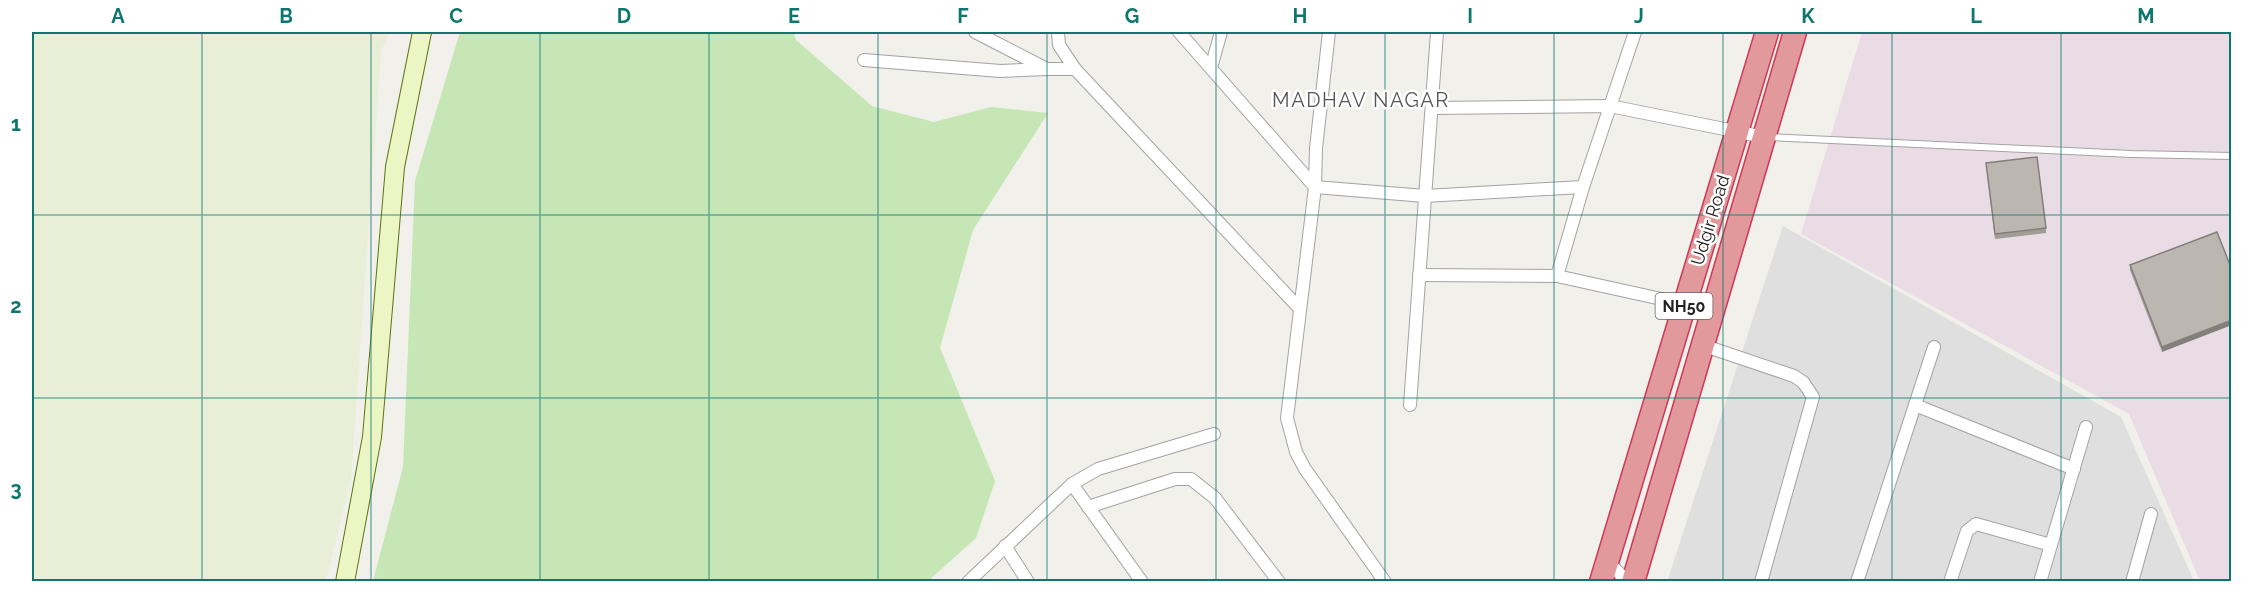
<svg xmlns="http://www.w3.org/2000/svg" width="2263" height="613" viewBox="0 0 2263 613" font-family="Raleway,sans-serif">
<rect width="100%" height="100%" fill="#f1f0ea"/>
<polygon fill="#e0dfdf" points="1783,226 2121,417 2194,581 1667,582"/>
<polygon fill="#eadce5" points="1862,32 2231,32 2231,581 2200,581 2129,414 1801,234"/>
<polygon fill="#e9eed7" points="32,32 390,32 381,51 351,478 326,581 32,581"/>
<polygon fill="#c6e6b5" points="460,32 793,32 796,40 872,106 934,122 991,107 1048,113 973,230 940,348 995,481 976,538 928,581 373,581 403,467 415,181"/>
<g fill="none" stroke-linecap="round" stroke-linejoin="round">
<g stroke="#a3a3a3" stroke-width="8">
<polyline id="lane" points="1768,137 2131,154 2232,156"/>
</g>
<g stroke="#a3a3a3" stroke-width="14">
<g id="street">
<polyline points="975,32 1047,69 1075,69"/>
<polyline points="1058,32 1059,45 1075,69 1300,309"/>
<polyline points="1179,32 1315,187 1425,196 1583,187"/>
<polyline points="1329,32 1316,148 1315,187 1287,418 1296,452 1305,469 1385,582"/>
<polyline points="864,60 1000,71 1047,69"/>
<polyline points="1211,68 1221,32"/>
<polyline points="1432,108 1610,106 1764,137"/>
<polyline points="1419,275 1557,276 1684,304"/>
<polyline points="1557,276 1583,187 1635,32"/>
<polyline points="1702,345 1794,376 1803,382 1813,397 1761,582"/>
<polyline points="1410,405 1437,32"/>
<polyline points="1915,405 2074,469"/>
<polyline points="1072,484 1142,582"/>
<polyline points="1088,507 1175,479 1191,479 1215,498 1279,582"/>
<polyline points="1005,546 1028,582"/>
<polyline points="1607,561 1628,582"/>
<polyline points="968,582 1072,484 1098,469 1214,434"/>
<polyline points="1857,582 1934,347"/>
<polyline points="1950,582 1967,531 1976,524 2051,545"/>
<polyline points="2040,582 2086,427"/>
<polyline points="2132,582 2151,514"/>
</g>
</g>
<g stroke="#5a730f" stroke-width="20">
<polyline id="secondary" points="345,582 372,437 395,167 422,32"/>
</g>
<g stroke="#cd3857" stroke-width="25">
<g id="highway">
<polyline points="1601,582 1767,32"/>
<polyline points="1633,582 1795,32"/>
</g>
</g>
<use href="#lane" stroke="#fff" stroke-width="6"/>
<use href="#street" stroke="#fff" stroke-width="12"/>
<use href="#secondary" stroke="#ecf5c4" stroke-width="18"/>
<use href="#highway" stroke="#e1999c" stroke-width="22"/>
</g>
<g fill="#a19d96">
<polygon points="1986,163 2046,228 2046,233 1995,239"/>
<polygon points="2217,232 2162,352 2130,270 2130,265"/>
</g>
<polygon fill="#837f7a" points="2232,320 2232,325 2162,352 2162,347"/>
<g fill="#bbb6af" stroke="#837f7a" stroke-width="1.5">
<polygon points="2037,157 2046,228 1995,234 1986,163"/>
<polygon points="2217,232 2232,270 2232,320 2162,347 2130,265"/>
</g>
<path fill="none" stroke="#0f766e" stroke-width="1.5" stroke-opacity="0.55" d="M 202,32 L 202,582M 371,32 L 371,582M 540,32 L 540,582M 709,32 L 709,582M 878,32 L 878,582M 1047,32 L 1047,582M 1216,32 L 1216,582M 1385,32 L 1385,582M 1554,32 L 1554,582M 1723,32 L 1723,582M 1892,32 L 1892,582M 2061,32 L 2061,582M 32,215 L 2232,215M 32,398 L 2232,398"/>
<g text-anchor="middle" dominant-baseline="central" stroke-width="5" stroke-linejoin="round" paint-order="stroke">
<rect fill="#fff" stroke="#646464" stroke-width="1.5" x="1655.5" y="293" width="57" height="26" rx="4.5"/>
<g font-size="16" font-weight="bold" fill="#222">
<text x="1684" y="306">NH50</text>
</g>
<g font-size="18" fill="#222" stroke="#fff">
<text transform="translate(1710 220) rotate(-73)">Udgir Road</text>
</g>
<g font-size="20" letter-spacing="1.5" fill="#555" stroke="#fff">
<text x="1361" y="100">MADHAV NAGAR</text>
</g>
</g>
<rect width="2263" height="613" fill="none" stroke="#ffffff" stroke-width="66"/>
<rect x="33" y="33" width="2197" height="547" fill="none" stroke="#0f766e" stroke-width="2"/>
<g font-size="20" text-anchor="middle" font-weight="bold" fill="#0f766e">
<text x="118" y="23">A</text>
<text x="286" y="23">B</text>
<text x="456" y="23">C</text>
<text x="624" y="23">D</text>
<text x="794" y="23">E</text>
<text x="963" y="23">F</text>
<text x="1132" y="23">G</text>
<text x="1300" y="23">H</text>
<text x="1470" y="23">I</text>
<text x="1639" y="23">J</text>
<text x="1808" y="23">K</text>
<text x="1976" y="23">L</text>
<text x="2146" y="23">M</text>
<text x="16" y="131">1</text>
<text x="16" y="313">2</text>
<text x="16" y="496">3</text>
</g>
</svg>
